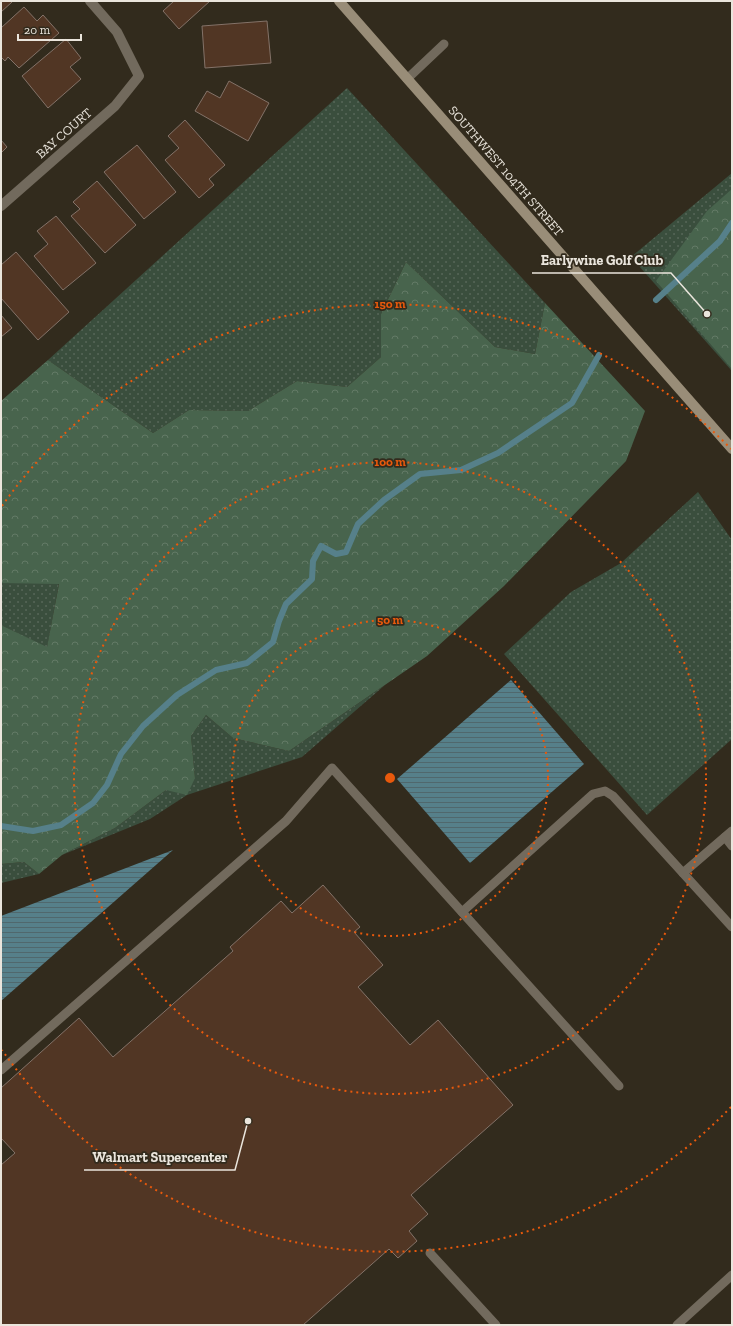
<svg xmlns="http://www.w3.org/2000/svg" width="733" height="1326" viewBox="0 0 733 1326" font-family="'Zilla Slab',serif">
<defs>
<pattern id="grass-dots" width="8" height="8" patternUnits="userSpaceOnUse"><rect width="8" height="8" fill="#3a4e3d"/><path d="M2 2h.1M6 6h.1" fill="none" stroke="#576758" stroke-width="1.8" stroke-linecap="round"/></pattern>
<pattern id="forest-crowns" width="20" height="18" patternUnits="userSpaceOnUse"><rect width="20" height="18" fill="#48644d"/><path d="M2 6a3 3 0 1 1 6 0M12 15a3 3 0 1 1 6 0" fill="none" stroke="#637a66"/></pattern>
<pattern id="water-rules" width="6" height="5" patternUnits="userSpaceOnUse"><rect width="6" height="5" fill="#56808a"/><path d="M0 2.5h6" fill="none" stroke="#50686d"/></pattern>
</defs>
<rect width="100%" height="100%" fill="#322b1d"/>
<g fill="url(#grass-dots)">
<polygon points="347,88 545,303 535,354 495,347 406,262 381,314 381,357 347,387 297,381 248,411 189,410 153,433 48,360"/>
<polygon points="732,173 732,371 631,257"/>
<polygon points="698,492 732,540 732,739 647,815 504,654 571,592 621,563"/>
<polygon points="1,583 59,583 47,648 1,625"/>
<polygon points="385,685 302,757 187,795 150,819 62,855 115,828 166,790 195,778 191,736 206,715 233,738 289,751"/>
<polygon points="24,862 39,874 1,883 1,864"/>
</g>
<g fill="url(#forest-crowns)">
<polygon points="732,189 732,369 656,281 707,211"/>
<polygon points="406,262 495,347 535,354 545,303 645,411 626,461 504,586 427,656 289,751 233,738 206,715 191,736 195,778 187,795 166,790 115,828 62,855 39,874 24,862 1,864 1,625 47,647 59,584 1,583 1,401 48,360 153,433 189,410 248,411 297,381 347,387 381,357 381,314"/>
</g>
<g fill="url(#water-rules)">
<polygon points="511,680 584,764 470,863 397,779"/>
<polygon points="173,850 1,1001 1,916"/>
</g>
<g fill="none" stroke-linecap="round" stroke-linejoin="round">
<g stroke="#56808a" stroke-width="6">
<polyline points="656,300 720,241 732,223"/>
<polyline points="1,826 33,831 61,825 93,803 107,785 121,754 143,726 177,695 216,670 247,663 273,642 279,621 286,604 312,579 313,561 321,546 336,554 346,552 358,524 384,500 420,474 461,470 498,453 572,403 599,355"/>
</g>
</g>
<g fill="#513624" stroke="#837268">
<polygon points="1,1 11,1 12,2 1,12"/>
<polygon points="174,1 210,1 179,29 163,11"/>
<polygon points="24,7 37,21 43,15 59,33 19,68 8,57 5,61 1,57 1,28"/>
<polygon points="267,21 271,63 205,68 202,26"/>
<polygon points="66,39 81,58 70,67 81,79 48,108 22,76"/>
<polygon points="229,81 269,103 248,141 195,111 207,91 220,98"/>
<polygon points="185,120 225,165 209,179 214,185 199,198 165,160 179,148 168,136"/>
<polygon points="1,140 7,147 1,153"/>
<polygon points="137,145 176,192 144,219 104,172"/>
<polygon points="97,181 136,225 105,253 71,216 80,209 73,202"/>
<polygon points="56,216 96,263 63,290 34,256 48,244 37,231"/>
<polygon points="16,252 69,312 38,340 1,298 1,265"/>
<polygon points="1,315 12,328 1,337"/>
<polygon points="323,885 360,927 354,932 383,965 358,987 410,1045 438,1020 513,1105 411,1195 428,1214 409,1231 417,1241 398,1258 389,1249 303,1325 1,1325 1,1165 15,1153 1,1138 1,1088 79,1018 113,1057 233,951 230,947 281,901 292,913"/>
</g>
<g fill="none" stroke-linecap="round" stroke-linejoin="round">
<g stroke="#726a5d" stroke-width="9">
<polyline points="407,79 444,44"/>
<polyline points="725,837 732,846"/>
<polyline points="683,873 732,831"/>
<polyline points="462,912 593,794 605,791 613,796 732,927"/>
<polyline points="1,1070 286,821 332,768 619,1086"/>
<polyline points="430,1253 496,1325"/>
<polyline points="677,1325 732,1275"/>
</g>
<polyline stroke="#726a5d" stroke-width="10" points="1,206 115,106 139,76 117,32 90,1"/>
<polyline stroke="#998d78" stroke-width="10" points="339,1 732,449"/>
</g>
<g fill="none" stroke="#e8590c" stroke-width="2" stroke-dasharray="2 4">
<circle cx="390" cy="778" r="158"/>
<circle cx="390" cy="778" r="316"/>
<path d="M731 1107A474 474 0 0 1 2 1050M2 506A474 474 0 0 1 731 449"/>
</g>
<g text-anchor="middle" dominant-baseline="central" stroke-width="3.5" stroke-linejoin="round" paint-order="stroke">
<g font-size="13" fill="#eae5dc" stroke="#322b1d">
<text transform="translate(64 133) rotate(-41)">BAY COURT</text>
<text transform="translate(506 171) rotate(49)">SOUTHWEST 104TH STREET</text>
</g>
</g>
<circle cx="390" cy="778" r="6" fill="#e8590c" stroke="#322b1d" stroke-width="2"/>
<g font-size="12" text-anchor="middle" font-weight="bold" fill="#e8590c" stroke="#322b1d" stroke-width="3.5" stroke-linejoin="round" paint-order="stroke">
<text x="390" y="308">150 m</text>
<text x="390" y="466">100 m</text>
<text x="390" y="624">50 m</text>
</g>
<path fill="none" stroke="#eae5dc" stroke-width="1.5" d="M707 314L671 273H532M248 1121L235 1170H84"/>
<g fill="#eae5dc" stroke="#322b1d" stroke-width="1.5">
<circle cx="707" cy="314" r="4"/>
<circle cx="248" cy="1121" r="4"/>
</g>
<g font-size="14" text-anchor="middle" font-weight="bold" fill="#eae5dc" stroke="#322b1d" stroke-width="3.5" stroke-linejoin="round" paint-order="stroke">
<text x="602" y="265">Earlywine Golf Club</text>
<text x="160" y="1162">Walmart Supercenter</text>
</g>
<rect width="733" height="1326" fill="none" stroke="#eae5dc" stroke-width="4"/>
<path d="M18 34v6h63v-6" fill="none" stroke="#eae5dc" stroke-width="2"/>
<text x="24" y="34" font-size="12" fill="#eae5dc" stroke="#322b1d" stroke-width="3" paint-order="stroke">20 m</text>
</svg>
